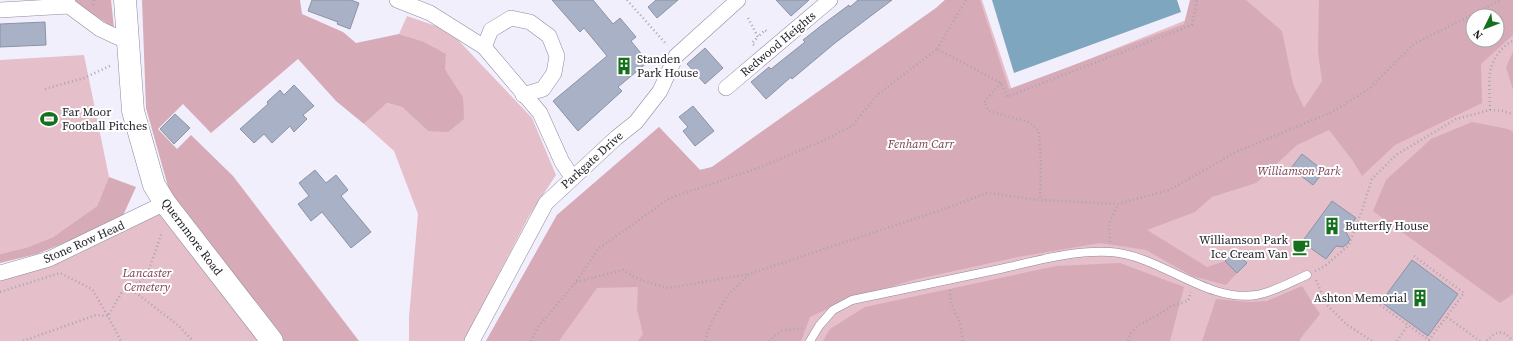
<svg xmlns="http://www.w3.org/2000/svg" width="1513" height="341" viewBox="0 0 1513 341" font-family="'Source Serif 4',serif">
<rect width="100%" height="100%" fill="#f2effc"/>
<g fill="#e5bfca" fill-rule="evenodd">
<path d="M 945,0 L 982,0 L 1012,90 L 1211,10 L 1209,0 L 1513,0 L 1513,341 L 486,341 L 557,215 L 659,127 L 700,170 L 712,167 L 936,8 ZM 1473,16 L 1497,16 L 1497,40 L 1473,40 Z"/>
<polygon points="407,16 436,26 458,40 532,118 556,175 529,216 464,341 409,341 409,317 418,214 394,151 364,124 387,103 402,107 428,131 463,97 445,69 422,41 399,34"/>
<polygon points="84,55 109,177 97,206 53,237 28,247 0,254 0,60"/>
<polygon points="165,203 272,341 0,341 0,273"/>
</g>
<g fill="#d7aab7" fill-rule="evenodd">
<polygon points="73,0 111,0 114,28 74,2"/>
<polygon points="142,0 300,0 302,14 343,32 356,43 399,34 422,41 446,54 445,69 463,97 464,119 448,132 428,131 402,107 387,103 364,124 336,101 298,59 211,133 183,104 158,129 177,149 191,135 233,176 359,341 283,341 169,190 146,108"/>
<path d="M 945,0 L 980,0 L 1009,89 L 1184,24 L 1190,0 L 1246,0 L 1282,31 L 1293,84 L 1304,108 L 1322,81 L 1318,52 L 1319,0 L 1513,0 L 1513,35 L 1481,64 L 1482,103 L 1395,145 L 1362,176 L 1353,161 L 1329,130 L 1297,145 L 1256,183 L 1212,197 L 1195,212 L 1147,230 L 1207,267 L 1225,261 L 1237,273 L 1226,285 L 1192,276 L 1146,250 L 1100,243 L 1018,257 L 913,280 L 849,299 L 810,317 L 801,341 L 638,341 L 643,334 L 637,309 L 638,287 L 597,288 L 559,341 L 486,341 L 557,215 L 659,127 L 700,170 L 712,167 L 936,8 ZM 1473,16 L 1497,16 L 1497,40 L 1473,40 Z"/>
<polygon points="1513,52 1513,90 1506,67"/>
<polygon points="1472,122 1508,129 1513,132 1513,294 1500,303 1373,211 1386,180 1431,139"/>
<polygon points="109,177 136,187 121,220 37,254 0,263 0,254 28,247 53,237 97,206"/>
<polygon points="1120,263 1184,287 1170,341 823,341 830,329 865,307 1056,266"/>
<polygon points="1302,286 1320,314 1300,339 1300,341 1202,341 1216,299 1249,302 1267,301"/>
</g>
<polygon fill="#7fa6bf" points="992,0 1177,0 1181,12 1014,73"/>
<g fill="#a8b1c5" stroke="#8a93a6">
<polygon points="312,0 351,0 359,3 350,29 337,24 338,22 308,11"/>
<polygon points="552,0 593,0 613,24 620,18 636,37 631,41 648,62 618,87 622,91 578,131 553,101 607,56 584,28 580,32"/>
<polygon points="656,0 678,0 657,18 648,7"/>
<polygon points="776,0 809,0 791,16"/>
<polygon points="858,0 892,0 835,43 792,79 791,77 766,99 751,82 769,67 771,69 805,42 803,40 822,25 849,5 850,7"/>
<polygon points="45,22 46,45 0,47 0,24"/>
<polygon points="705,48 723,68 705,84 687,64"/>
<polygon points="294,85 314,106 303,115 307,119 294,132 290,126 272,143 264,134 254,143 240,129 268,104 267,102 280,90 284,95"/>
<polygon points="693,106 714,131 695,146 683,131 688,127 679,117"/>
<polygon points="175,114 190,128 174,144 160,129"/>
<polygon points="1302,154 1324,171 1313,185 1291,168"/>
<polygon points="315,170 326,183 336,175 348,190 341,196 371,232 351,248 322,212 311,221 298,204 309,196 299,183"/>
<polygon points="1332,201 1356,218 1346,232 1350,239 1348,243 1343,247 1336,246 1326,259 1302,242"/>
<polygon points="1235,251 1247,263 1237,273 1225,261"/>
<polygon points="1412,260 1458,294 1428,336 1381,302"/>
</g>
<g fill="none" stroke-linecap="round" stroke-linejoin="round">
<g stroke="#8f899e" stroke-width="9">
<path id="lane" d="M 810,341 L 819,326 L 833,310 L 852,300 C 901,290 951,279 1000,269 C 1036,261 1073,250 1110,252 C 1160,255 1207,303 1256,295 C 1274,292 1291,282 1307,275"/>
</g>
<g stroke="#8f899e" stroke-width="16">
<g id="street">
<polyline points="67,0 69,6 100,29 128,42"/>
<polyline points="397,0 430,13 484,47 540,113 562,162 572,177"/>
<polyline points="0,10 69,6"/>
<polyline points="484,47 491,30 511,18 530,22 549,36 557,56 554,73 543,89 523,95"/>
<polyline points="726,88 830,0"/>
<polyline points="0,273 49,259 165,203"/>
<polyline points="472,341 546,203 616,138 636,122 660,91 676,56 738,0"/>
</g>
</g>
<g stroke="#8f899e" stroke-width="23">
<polyline id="secondary" points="125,0 133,111 154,185 165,203 272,341"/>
</g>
<g stroke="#a8a5b1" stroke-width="2.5" stroke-dasharray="1 3" stroke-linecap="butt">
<polyline points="627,0 667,45"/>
<polyline points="93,5 94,0"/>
<polyline points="748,18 758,37 765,30 768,33"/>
<polyline points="754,45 752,43 758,37"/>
<polyline points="937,49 966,0"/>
<polyline points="1001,83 984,102 989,111 1029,122 1039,131 1041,164 1040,200"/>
<polyline points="45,89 84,78 112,65"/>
<path d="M 1490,110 C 1490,99 1488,77 1491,68 C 1494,57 1503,45 1513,41"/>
<polyline points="1110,242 1109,224 1118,204"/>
<polyline points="1315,271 1325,266 1349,245 1362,210 1372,179 1396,155 1456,119 1490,110 1503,111 1513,114"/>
<polyline points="1316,280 1326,304 1346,324 1372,341"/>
<polyline points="576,282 623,270 640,280 669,288 749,274"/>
<polyline points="126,285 179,326 193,341"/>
<polyline points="950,290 951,303 960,323 963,341"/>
<polyline points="0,292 60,273 92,289 108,316 126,285 138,283 147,275 162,232"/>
<polyline points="1380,305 1429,340 1464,293 1414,256"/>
<polyline points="1447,317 1480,341"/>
<polyline points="23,341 96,315 108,316 121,341"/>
<polyline points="531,341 538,327 576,282 598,249 670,198 761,167 820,142 852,126 877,95 937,49 1001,83 1007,97 1192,25 1197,0"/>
<polyline points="705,341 711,323 728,295 749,274 944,209 987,193 1040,200 1118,204 1169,190 1236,152 1332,112 1369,89 1414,44 1501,0"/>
<polyline points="769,341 781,331 804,328"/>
<polyline points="1128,341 1131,333 1139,325 1158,315 1171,306 1188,301 1191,292"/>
<polyline points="1397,341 1408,325"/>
<path d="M 1487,341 C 1496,330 1503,329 1513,341"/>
</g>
<use href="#lane" stroke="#fff" stroke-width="8"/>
<use href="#street" stroke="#fff" stroke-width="15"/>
<use href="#secondary" stroke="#fff" stroke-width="22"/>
</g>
<defs>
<g id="building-bare" transform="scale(1.38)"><path d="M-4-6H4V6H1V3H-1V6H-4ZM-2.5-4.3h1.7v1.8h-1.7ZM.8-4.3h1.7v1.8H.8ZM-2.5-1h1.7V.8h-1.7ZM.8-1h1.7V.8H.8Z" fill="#14701d" stroke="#fefefe" stroke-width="2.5" paint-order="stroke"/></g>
<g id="stadium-bare" transform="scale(1.38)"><path d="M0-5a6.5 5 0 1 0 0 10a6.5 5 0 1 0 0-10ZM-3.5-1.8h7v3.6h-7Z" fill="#14701d" stroke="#fefefe" stroke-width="2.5" paint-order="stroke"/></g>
<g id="cafe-bare" transform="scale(1.38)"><path d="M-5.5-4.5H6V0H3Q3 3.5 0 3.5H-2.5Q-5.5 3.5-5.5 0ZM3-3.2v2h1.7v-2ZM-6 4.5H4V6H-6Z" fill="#14701d" stroke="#fefefe" stroke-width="2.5" paint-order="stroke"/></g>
</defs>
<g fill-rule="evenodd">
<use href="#building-bare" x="624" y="66"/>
<use href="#stadium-bare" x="49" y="119"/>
<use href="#building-bare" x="1332" y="226"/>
<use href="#cafe-bare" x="1301" y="247"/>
<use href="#building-bare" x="1420" y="298"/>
</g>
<g text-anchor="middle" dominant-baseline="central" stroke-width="4" stroke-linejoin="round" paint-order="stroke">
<g font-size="12" fill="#24222a" stroke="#fefefe">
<text transform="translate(778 44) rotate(-40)">Redwood Heights</text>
<text transform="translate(592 160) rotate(-42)">Parkgate Drive</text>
<text transform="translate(192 237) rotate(53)">Quernmore Road</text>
<text transform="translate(84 242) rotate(-24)">Stone Row Head</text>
</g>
<g font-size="12" fill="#24222a" stroke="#fefefe" text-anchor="start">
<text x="637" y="59">Standen<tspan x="637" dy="14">Park House</tspan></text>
<text x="62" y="112">Far Moor<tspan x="62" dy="14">Football Pitches</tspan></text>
<text x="1345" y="226">Butterfly House</text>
<text x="1288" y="240" text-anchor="end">Williamson Park<tspan x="1288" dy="14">Ice Cream Van</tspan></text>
<text x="1407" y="298" text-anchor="end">Ashton Memorial</text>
</g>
<g font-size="12" font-style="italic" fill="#7b4054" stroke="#fefefe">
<text x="921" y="144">Fenham Carr</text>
<text x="1299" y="171">Williamson Park</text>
<text x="147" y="273">Lancaster<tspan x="147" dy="14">Cemetery</tspan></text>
</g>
</g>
<g transform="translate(1485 28) rotate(227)"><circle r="19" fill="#fefefe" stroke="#a7a6a9"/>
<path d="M0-3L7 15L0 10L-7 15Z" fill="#14701d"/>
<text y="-6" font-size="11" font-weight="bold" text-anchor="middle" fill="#24222a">N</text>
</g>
</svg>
